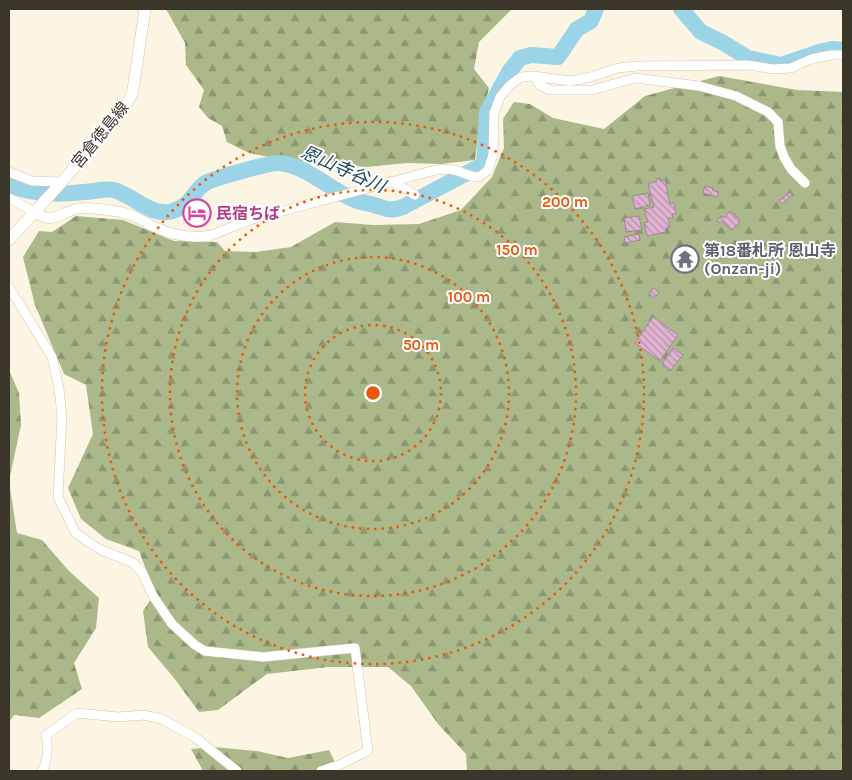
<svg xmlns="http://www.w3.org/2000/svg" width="852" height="780" viewBox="0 0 852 780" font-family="Karla,'Noto Sans JP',sans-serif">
<defs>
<pattern id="forest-firs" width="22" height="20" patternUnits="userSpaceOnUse" patternTransform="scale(1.25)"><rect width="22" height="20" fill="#abb88a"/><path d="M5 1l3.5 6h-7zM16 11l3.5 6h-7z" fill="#8c9671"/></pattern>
<pattern id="building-back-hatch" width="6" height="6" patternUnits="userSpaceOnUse" patternTransform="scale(1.25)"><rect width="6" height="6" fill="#deb2d0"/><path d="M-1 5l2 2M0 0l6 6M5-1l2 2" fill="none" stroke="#b592a9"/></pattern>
</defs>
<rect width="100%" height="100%" fill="#fdf5e3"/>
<g fill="url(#forest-firs)">
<polygon points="166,9 512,9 479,42 474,69 489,88 478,135 475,160 441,164 407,163 366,167 334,164 299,163 249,153 227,142 222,126 208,118 199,107 204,90 186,65 185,43"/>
<polygon points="719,76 797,90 843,92 843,771 467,771 466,754 438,724 411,686 388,667 328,667 267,674 218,710 199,712 174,678 148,647 143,611 155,593 139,551 106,539 81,519 68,488 93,434 86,385 64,374 35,305 23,257 39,231 52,232 76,216 123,220 174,241 217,242 225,251 256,252 291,247 335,222 373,225 419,224 461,210 492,177 504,148 503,119 514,102 530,104 553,118 604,129 645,96"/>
<polygon points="9,370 19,393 21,425 9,481 17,533 42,540 69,571 99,598 96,628 74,663 82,689 39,718 14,715 9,722"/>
<polygon points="214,747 257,751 288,758 329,750 339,771 203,771 191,749"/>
</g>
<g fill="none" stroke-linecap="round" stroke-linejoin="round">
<g stroke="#9bd3e7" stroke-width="16">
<polyline points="681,9 701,32 722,42 748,58 781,65 819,52 832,49 843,50"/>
<path d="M 9,185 C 32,195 59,195 84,192 C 93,192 105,188 114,190 C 133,195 152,218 173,211 C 193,204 191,194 204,184 C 210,179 272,162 280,163 C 309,167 330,190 355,200 C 361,203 368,203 374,205 C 389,209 387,212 403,207 L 484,164 L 487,112 L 509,72 L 520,58 L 531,55 L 558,57 L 577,29 L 591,21 L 596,9"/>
</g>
</g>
<g fill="url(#building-back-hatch)" stroke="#a18698">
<polygon points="660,178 660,181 665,180 670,204 674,203 676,214 672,214 673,218 668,218 670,227 666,228 666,232 647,236 644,223 648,222 644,209 654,207 648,184 657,181 656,179"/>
<polygon points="705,186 713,188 712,190 719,192 717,197 703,193"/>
<polygon points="790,192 792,195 782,204 779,201"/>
<polygon points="648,193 650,205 635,209 632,196"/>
<polygon points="202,200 211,213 191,226 182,212"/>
<polygon points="730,211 740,220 738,222 739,224 731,230 722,221 720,223 717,221 721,216 724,218"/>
<polygon points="639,216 642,230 626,232 624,218"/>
<polygon points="639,234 640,240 625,243 624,237"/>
<polygon points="681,245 686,248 688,246 693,249 691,252 696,254 689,267 675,259"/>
<polygon points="654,288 659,293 653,298 649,293"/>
<polygon points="653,317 678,335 660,361 635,343"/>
<polygon points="673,348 683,355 670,371 662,364"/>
</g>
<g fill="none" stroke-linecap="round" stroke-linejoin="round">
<g stroke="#d2c6a8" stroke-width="10">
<g id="minor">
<polyline points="533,76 540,85 550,90 592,90 635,78 699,86 736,96 768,112 778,122 780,146 784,157 791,169 805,183"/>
<polyline points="9,172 32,181 62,182"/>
<polyline points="391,181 415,195"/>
<polyline points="9,198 34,212"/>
<path d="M 209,236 L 250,220 L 428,172 C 437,170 445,168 454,170 C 463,172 469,177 479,177 L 488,170 L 493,155 L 494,113 L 500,97 L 509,86 L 521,77 L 533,76 L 570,81 L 591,77 L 618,68 L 637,66 L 748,65 L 773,69 L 791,68 L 811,59 L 831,55 L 843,55"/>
<polyline points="9,287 52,357 59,388 62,416 58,497 75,532 88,542 103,551 132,562 142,572 153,596 172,624 195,645 205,651 263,657 355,648 368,751 339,765 321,771"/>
<path d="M 42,771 C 49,760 48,747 46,735 L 77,713 L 118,717 L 144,715 L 162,719 L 196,738 L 237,771"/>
</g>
</g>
<g stroke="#d2c6a8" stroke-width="11">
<path id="tertiary" d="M 34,212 C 54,224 54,216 73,210 C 81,207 90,208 99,209 C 110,210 122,211 133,216 C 141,219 149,225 157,228 C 174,236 191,238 209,236"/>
</g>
<g stroke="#d2c6a8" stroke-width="12">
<polyline id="secondary" points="9,240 62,182 122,110 130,98 133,90 145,9"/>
</g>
<use href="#minor" stroke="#fff" stroke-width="9"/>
<use href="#tertiary" stroke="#fff" stroke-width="10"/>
<use href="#secondary" stroke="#fff" stroke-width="11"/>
</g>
<g fill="none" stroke="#e8590c" stroke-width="2.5" stroke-dasharray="2.5 5">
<circle cx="373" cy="393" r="68"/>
<circle cx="373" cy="393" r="136"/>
<circle cx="373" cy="393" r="203"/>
<circle cx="373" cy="393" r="271"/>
</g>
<defs>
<g id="hotel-ring" transform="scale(1.4375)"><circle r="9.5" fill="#fff" stroke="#d1479c" stroke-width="1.5"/><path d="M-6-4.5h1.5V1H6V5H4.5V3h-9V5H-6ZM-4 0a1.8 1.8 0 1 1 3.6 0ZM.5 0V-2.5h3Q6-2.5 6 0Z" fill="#d1479c"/></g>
<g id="temple-ring" transform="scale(1.4375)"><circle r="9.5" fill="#fff" stroke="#6b7280" stroke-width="1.5"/><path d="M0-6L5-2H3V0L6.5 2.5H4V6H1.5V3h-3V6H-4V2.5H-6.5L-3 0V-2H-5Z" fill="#6b7280"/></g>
</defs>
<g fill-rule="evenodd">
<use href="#hotel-ring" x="197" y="213"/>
<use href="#temple-ring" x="685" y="259"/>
</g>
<g text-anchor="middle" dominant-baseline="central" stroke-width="4" stroke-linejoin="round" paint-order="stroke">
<g font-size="16" fill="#3b362a" stroke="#fff">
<text transform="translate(100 135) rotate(-51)">宮倉徳島線</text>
</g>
<g font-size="16" font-weight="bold" fill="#b23c85" stroke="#fff" text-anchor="start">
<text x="216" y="213">民宿ちば</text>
</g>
<g font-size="16" font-weight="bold" fill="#5b616d" stroke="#fff" text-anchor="start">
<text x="704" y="250">第18番札所 恩山寺<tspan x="704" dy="18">(Onzan-ji)</tspan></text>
</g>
<g font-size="18" font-style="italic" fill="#194958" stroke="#fff">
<text transform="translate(343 169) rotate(24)">恩山寺谷川</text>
</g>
</g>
<circle cx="373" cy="393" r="8" fill="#e8590c" stroke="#fff" stroke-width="2.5"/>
<g font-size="15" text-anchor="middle" font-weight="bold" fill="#e8590c" stroke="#fff" stroke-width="4" stroke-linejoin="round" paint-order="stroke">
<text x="565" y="207">200 m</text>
<text x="517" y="255">150 m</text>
<text x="469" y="302">100 m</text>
<text x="421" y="350">50 m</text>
</g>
<rect width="852" height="780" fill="none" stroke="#3b362a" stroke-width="20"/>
</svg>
